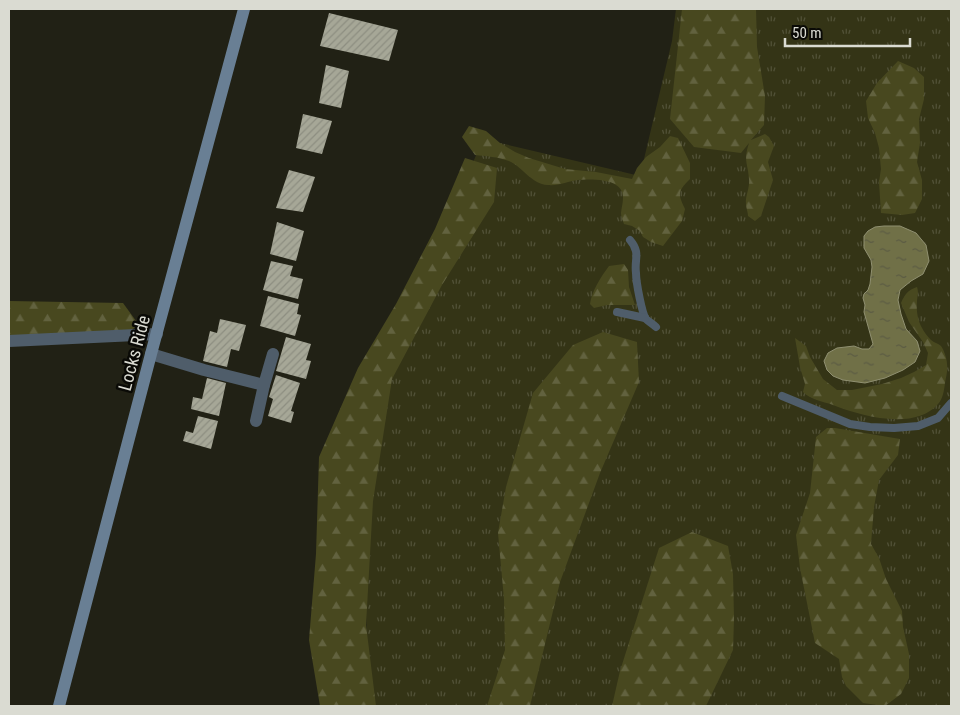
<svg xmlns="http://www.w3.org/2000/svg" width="960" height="715" viewBox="0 0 960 715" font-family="'Roboto Condensed',sans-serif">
<defs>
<pattern id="grass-tufts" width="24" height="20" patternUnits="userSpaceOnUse" patternTransform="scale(1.25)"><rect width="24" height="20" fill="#343416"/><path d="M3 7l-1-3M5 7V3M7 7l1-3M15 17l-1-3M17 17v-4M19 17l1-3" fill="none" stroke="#515137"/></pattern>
<pattern id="forest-firs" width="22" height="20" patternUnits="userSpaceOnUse" patternTransform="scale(1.25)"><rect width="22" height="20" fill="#48481f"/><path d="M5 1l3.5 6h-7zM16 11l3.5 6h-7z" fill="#62623f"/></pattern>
<pattern id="water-ripples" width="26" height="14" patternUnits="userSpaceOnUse" patternTransform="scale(1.25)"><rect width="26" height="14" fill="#707047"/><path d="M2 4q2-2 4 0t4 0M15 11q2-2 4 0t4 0" fill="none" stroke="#5b5b43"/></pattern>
<pattern id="building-hatch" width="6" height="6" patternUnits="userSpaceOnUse" patternTransform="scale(1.25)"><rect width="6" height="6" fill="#a6a797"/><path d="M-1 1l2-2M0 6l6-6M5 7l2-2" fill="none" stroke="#8d8e81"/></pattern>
</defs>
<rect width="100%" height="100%" fill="#212115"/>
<polygon fill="url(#grass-tufts)" points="676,9 951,9 951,706 369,706 360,427 483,139 640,176 672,41"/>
<g fill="url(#forest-firs)">
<path d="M 682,9 L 756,9 L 757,47 L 765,96 L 764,125 L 751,140 L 765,134 L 769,137 L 774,146 L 768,162 L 773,180 L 761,216 L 755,221 L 748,216 C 748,212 746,208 746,204 C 745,196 750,188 749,179 C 748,163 743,161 749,143 L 741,153 L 694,147 L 670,119 Z"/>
<polygon points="898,61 914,68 924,77 924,99 919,119 920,143 917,162 922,180 922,199 915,213 902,215 881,213 879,182 881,169 879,148 875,133 868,118 866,101 877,83"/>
<path d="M 469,126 L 486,131 L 500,143 L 515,152 L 529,158 L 565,169 L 596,172 L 632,179 L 637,168 L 646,157 L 660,147 L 670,136 L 678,138 L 690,163 L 690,179 C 677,192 678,194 685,209 L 682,221 L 663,246 L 651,242 L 643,237 L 640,231 L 632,226 L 624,224 C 623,221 621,217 621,213 C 622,203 627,192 616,185 C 608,179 588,179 578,180 C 568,181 559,186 548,185 C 531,184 523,167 509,161 C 498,157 486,156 475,155 L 462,137 Z"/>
<polygon points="465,158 497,168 494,202 442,285 392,379 373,501 366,625 376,706 320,706 309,640 316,554 319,457 358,368 396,304 435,229"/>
<path d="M 624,264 L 628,270 L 629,287 L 635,305 L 607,305 L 594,308 L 590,304 C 592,290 601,277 609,266 Z"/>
<path d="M 917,287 C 919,293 917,297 917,302 C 916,311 918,321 922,328 C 924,332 928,337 931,340 C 934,343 938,343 941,346 C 944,350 947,359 947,364 C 948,370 946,377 945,383 C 944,390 943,399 938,404 C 915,431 861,416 833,405 C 822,401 811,400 803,392 L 805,384 L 800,367 L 795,338 L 806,346 L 810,357 L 823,379 L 837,390 L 852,390 L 882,384 L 901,378 L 914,372 L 926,365 L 928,353 L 923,342 L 909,322 L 901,303 C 905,294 908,290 917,287 Z"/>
<polygon points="9,301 123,303 139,325 116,340 9,337"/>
<polygon points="603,332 637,342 639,382 600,473 560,582 530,706 487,706 505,650 504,599 498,533 506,487 533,393 573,345"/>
<polygon points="827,428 835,428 900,439 898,455 879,480 874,507 871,544 879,558 886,579 902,611 903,627 909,654 909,678 901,694 885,706 863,703 846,686 842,677 839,659 815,643 800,568 796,535 810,493 816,437"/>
<polygon points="692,532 728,546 733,574 734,619 733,650 706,706 612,706 620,671 659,548"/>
</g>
<polygon fill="url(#water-ripples)" stroke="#909071" points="884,226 900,226 916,233 926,245 929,261 923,274 911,281 900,290 898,300 901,314 906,329 917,341 920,351 915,362 903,370 885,378 865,383 843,380 833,376 827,370 824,361 828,353 837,348 854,346 862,349 869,349 873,344 864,312 865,305 863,298 864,294 868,290 870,284 872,267 871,260 864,248 864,236 868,231 875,227"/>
<g fill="url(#building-hatch)">
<polygon points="329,13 398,30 389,61 320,46"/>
<polygon points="326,65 349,71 341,108 319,103"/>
<polygon points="303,114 332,121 322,154 296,148"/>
<polygon points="289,170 315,177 303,212 276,208"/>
<polygon points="277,222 304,231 296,261 270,254"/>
<polygon points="271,261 293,266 290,276 303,279 298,299 263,290"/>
<polygon points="268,296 299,304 297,314 301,315 295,336 260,326"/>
<polygon points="220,319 246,325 239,351 231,349 227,367 203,361 210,331 217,333"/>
<polygon points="286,337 311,344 306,360 311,361 306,379 276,371"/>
<polygon points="276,375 300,383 291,411 294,412 291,423 268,416 273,399 269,397"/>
<polygon points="207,378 226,383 219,416 191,409 193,397 202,399"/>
<polygon points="198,416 218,421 211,449 183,441 186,431 193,433"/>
</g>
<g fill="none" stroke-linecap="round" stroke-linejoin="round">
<g stroke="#4f5d6a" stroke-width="8">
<path d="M 630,240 C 641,253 634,259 636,273 C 636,282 642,314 646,319 C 649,322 653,324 656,327"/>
<polyline points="617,312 645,318"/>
<polyline points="782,396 850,424 870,427 894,428 918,426 938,418 951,403"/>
</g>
<g stroke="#4f5d6a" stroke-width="12">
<polyline points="9,341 157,334"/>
<polyline points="151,354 204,370 264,385"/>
<polyline points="256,421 264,385 273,354"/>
</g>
<polyline stroke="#697f94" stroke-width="12" points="59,706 151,354 244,9"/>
</g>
<g text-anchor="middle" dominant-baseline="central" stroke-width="5" stroke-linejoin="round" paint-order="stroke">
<g font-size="18" fill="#dadbd2" stroke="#0a0a06">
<text transform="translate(134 353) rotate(-75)">Locks Ride</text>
</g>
</g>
<rect width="960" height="715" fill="none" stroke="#dadbd2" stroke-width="20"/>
<path d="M785 38v8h125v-8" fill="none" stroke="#dadbd2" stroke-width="2.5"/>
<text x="792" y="38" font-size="15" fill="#dadbd2" stroke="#0a0a06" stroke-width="4" paint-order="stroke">50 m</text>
</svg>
